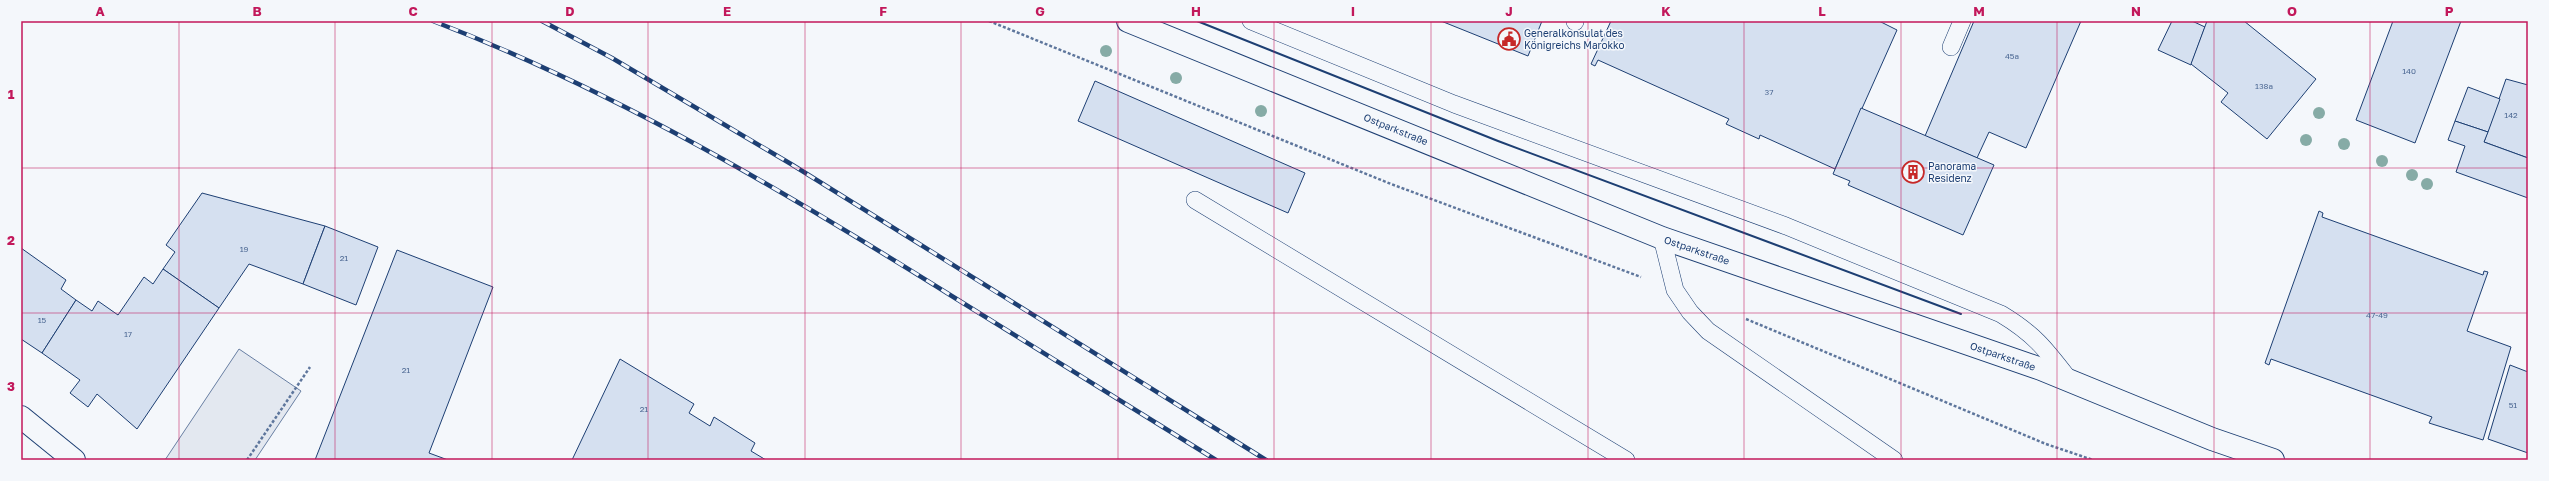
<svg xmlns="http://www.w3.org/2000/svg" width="2549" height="481" viewBox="0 0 2549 481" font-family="'Golos Text',sans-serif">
<rect width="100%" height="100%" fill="#f4f7fb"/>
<polygon fill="#e3e8f0" stroke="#687fa3" points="239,349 301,391 255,460 165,460"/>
<g fill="#d5e0f0" stroke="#1d3f73">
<polygon points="1441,21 1542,21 1528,56"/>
<polygon points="1611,21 1879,21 1897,30 1835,169 1760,135 1759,139 1726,124 1729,119 1598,60 1595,66 1591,64"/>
<polygon points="1974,21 2081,21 2026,148 1989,132 1977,158 1925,136"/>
<polygon points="2172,21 2192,21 2205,27 2191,65 2158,50"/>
<polygon points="2207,21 2244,21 2316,79 2267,139 2221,102 2228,93 2191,64"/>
<polygon points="2393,21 2461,21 2415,143 2356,120"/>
<polygon points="2506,79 2528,85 2528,158 2484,142"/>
<polygon points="1095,81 1305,173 1288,213 1078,121"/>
<polygon points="2468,87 2500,99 2488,132 2455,121"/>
<polygon points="1861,108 1994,165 1963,235 1848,185 1850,181 1833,174"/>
<polygon points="2455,121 2488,132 2484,142 2528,158 2528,198 2456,172 2465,146 2448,140"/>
<polygon points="202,193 325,226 303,284 249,264 219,308 163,269 175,252 166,245"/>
<polygon points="2319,211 2323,213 2322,217 2483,275 2484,271 2488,272 2467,331 2511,347 2483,440 2429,423 2432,417 2271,359 2269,365 2265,363"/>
<polygon points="325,226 378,247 356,305 303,284"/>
<polygon points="21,248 66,280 61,289 76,300 42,353 21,339"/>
<polygon points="397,250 493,287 429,453 448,460 315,460"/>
<polygon points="163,269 219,308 137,429 97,394 88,407 70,393 80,380 42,353 76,300 92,311 98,301 118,315 144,277 153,284"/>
<polygon points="620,359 694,404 689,413 710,426 714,417 755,443 751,451 766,460 572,460"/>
<polygon points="2510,365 2528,372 2528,453 2488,439"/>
</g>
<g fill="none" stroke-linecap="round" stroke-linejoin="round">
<g stroke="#1d3f73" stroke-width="18">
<g id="service">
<path d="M 1251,21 L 1454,104 L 1786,226 L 2001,314 C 2036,335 2047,351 2071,382"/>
<polyline points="1575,22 1575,21"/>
<polyline points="1951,47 1962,21"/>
<polyline points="1195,200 1626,460"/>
<polyline points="1662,238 1675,290 1690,312 1708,331 1894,460"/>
</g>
</g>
<g stroke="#1d3f73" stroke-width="24">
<polyline id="minor" points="21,417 74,460"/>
</g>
<g stroke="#1d3f73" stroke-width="24">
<polyline id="tertiary" points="1128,21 1662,238 2041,369 2212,439 2273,460"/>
</g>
<g stroke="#5e769c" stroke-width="2.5" stroke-dasharray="3 2" stroke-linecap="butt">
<polyline points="989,21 1391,184 1641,277"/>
<polyline points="1746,319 2046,444 2093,460"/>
<polyline points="247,460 310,367"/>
</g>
<use href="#service" stroke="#f4f7fb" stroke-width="17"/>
<use href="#minor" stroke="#f4f7fb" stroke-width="22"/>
<use href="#tertiary" stroke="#f4f7fb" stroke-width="22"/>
<g stroke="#1d3f73" stroke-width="4.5">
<g id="rail">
<path d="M 433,21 C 618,92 787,193 955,298 C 1042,352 1129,406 1216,460"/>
<polyline points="542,21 612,58 791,164 1266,460"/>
</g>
</g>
<use href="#rail" stroke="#f4f7fb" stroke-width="3" stroke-dasharray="9" stroke-linecap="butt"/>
<polyline stroke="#1d3f73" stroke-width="2" points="1197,21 1498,141 1961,314"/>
</g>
<g fill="#86aba6">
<circle cx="1106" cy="51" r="6"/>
<circle cx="1176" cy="78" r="6"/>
<circle cx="1261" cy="111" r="6"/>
<circle cx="2319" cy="113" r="6"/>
<circle cx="2306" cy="140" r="6"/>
<circle cx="2344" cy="144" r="6"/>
<circle cx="2382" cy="161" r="6"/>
<circle cx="2412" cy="175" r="6"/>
<circle cx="2427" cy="184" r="6"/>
</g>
<path fill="none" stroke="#c2185b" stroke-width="1" stroke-opacity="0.55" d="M 179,21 L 179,460M 335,21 L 335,460M 492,21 L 492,460M 648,21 L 648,460M 805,21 L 805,460M 961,21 L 961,460M 1118,21 L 1118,460M 1274,21 L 1274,460M 1431,21 L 1431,460M 1588,21 L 1588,460M 1744,21 L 1744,460M 1901,21 L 1901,460M 2057,21 L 2057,460M 2214,21 L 2214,460M 2370,21 L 2370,460M 21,168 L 2528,168M 21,313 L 2528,313"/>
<defs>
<g id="civic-ring" transform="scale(1.15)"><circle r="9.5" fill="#f4f7fb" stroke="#c62828" stroke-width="1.5"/><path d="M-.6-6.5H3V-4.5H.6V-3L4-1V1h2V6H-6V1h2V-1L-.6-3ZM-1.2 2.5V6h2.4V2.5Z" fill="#c62828"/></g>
<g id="building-ring" transform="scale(1.15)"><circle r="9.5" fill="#f4f7fb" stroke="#c62828" stroke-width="1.5"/><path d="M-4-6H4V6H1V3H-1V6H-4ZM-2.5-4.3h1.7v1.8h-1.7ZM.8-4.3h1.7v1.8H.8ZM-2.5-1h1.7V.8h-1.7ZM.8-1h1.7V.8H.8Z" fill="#c62828"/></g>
</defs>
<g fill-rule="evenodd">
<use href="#civic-ring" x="1509" y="39"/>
<use href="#building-ring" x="1913" y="172"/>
</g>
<g text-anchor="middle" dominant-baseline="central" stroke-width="3" stroke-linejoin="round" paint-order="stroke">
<g font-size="8" fill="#4b6792">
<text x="2012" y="56">45a</text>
<text x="2409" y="71">140</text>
<text x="2264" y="86">138a</text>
<text x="1769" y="92">37</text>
<text x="2511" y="115">142</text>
<text x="244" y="249">19</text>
<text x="344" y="258">21</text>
<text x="2377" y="315">47-49</text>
<text x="42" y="320">15</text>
<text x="128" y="334">17</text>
<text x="406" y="370">21</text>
<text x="2513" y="405">51</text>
<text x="644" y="409">21</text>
</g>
<g font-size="10" fill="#1d3f73" stroke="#f4f7fb" text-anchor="start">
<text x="1524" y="33">Generalkonsulat des<tspan x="1524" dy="12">Königreichs Marokko</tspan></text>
<text x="1928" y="166">Panorama<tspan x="1928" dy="12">Residenz</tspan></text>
</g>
<g font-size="10" fill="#1d3f73" stroke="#f4f7fb">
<text transform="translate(1396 129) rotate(22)">Ostparkstraße</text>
<text transform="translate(1697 250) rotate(19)">Ostparkstraße</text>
<text transform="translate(2003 356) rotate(19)">Ostparkstraße</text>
</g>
</g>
<rect width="2549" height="481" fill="none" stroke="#f4f7fb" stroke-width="44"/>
<rect x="22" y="22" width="2505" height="437" fill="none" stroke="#c2185b" stroke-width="1.5"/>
<g font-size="13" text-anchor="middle" font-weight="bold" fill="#c2185b">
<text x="100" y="16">A</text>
<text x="257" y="16">B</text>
<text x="413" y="16">C</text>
<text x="570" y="16">D</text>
<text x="727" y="16">E</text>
<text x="883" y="16">F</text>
<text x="1040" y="16">G</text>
<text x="1196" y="16">H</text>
<text x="1353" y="16">I</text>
<text x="1509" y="16">J</text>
<text x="1666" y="16">K</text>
<text x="1822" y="16">L</text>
<text x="1979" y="16">M</text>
<text x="2136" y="16">N</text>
<text x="2292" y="16">O</text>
<text x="2449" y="16">P</text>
<text x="11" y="99">1</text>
<text x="11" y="245">2</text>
<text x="11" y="391">3</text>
</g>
</svg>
